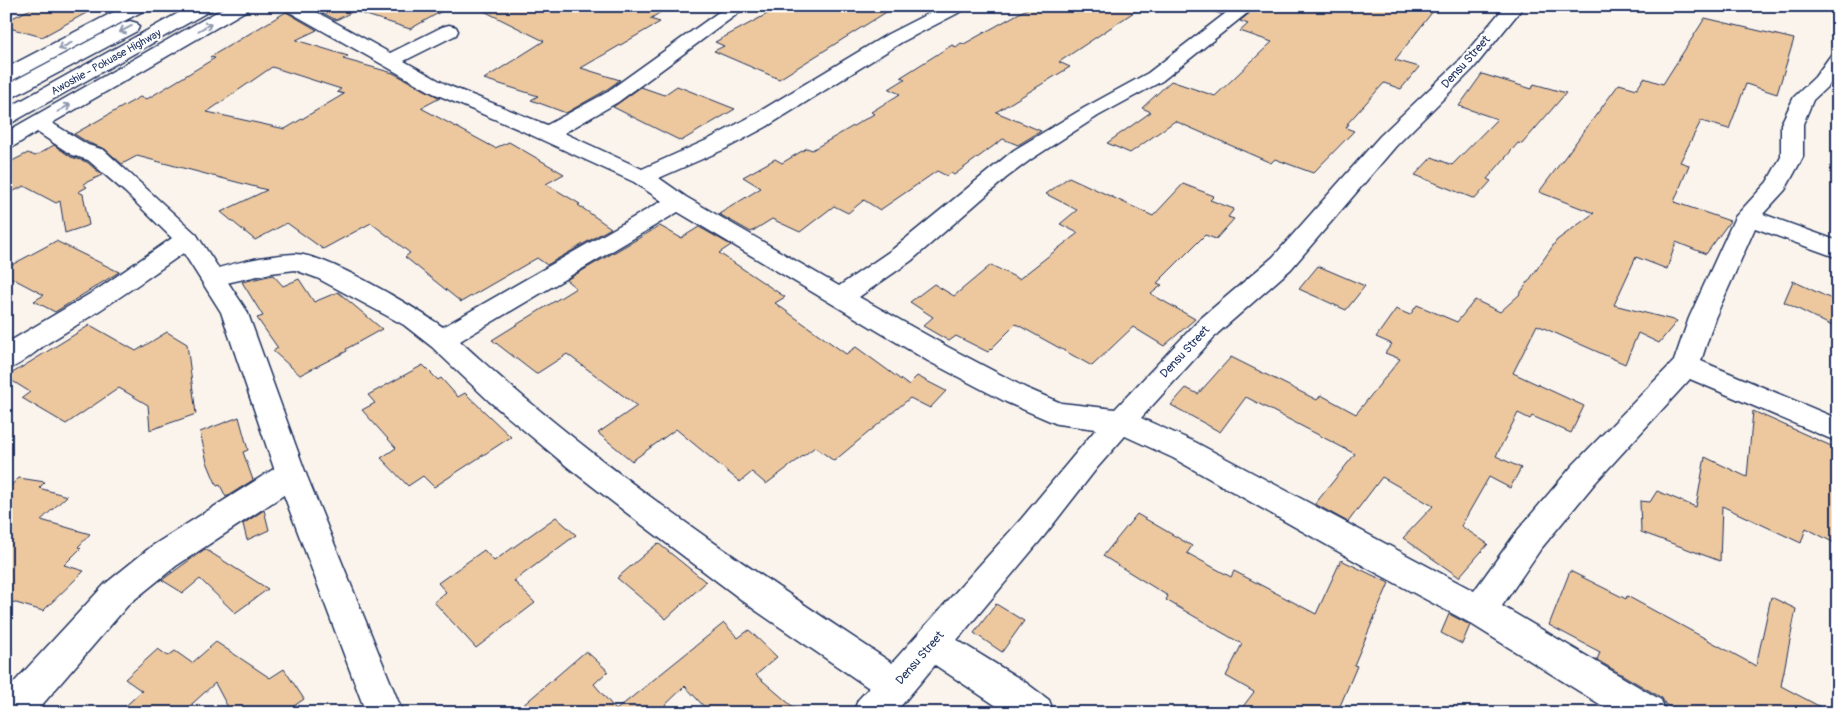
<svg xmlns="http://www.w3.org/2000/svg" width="1844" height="719" viewBox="0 0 1844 719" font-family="Pangolin,sans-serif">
<rect width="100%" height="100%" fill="#fbf4ec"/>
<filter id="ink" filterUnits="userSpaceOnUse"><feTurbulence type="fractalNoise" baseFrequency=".02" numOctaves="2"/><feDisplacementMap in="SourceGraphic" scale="10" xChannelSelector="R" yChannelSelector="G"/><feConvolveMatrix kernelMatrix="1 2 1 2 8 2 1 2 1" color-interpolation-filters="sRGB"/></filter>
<g filter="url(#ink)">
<g fill="#edc89e" stroke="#1b2f5e" fill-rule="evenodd">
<polygon points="37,6 99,6 42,37 6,27 6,21"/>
<polygon points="310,6 451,6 410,29 354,11 336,20"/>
<polygon points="474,6 670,6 650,19 660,22 581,68 620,80 603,92 566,113 531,100 538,96 484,79 544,41"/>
<polygon points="782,6 896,6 779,79 714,51 724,46 715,42"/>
<polygon points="1032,6 1143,6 1059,62 1070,67 996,112 1041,131 1018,145 1003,139 954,175 951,173 947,176 937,171 880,210 864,200 848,213 834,206 800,232 772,219 751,232 719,214 761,188 743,177 775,159 782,163 807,148 812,150 874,114 871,112 900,94 889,89 905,79 901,77 952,45 956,47 961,43 964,44"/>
<polygon points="1206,6 1232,6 1221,14 1205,9"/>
<polygon points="1258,6 1437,6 1395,60 1419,67 1401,89 1384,83 1347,124 1349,124 1346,128 1354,131 1313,173 1275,159 1271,163 1175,121 1130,153 1107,143 1151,112 1142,108 1171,81 1215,96 1272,42 1240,31 1248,24 1240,21"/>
<path d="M 286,12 L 317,30 L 296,40 L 348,56 L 343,59 L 393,73 L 440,98 L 421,108 L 495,148 L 509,142 L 564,174 L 546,184 L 580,204 L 578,205 L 611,228 L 547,265 L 537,258 L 461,302 L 405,257 L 410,253 L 371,223 L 323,249 L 287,223 L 255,240 L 221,212 L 267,190 L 137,156 L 122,164 L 105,149 L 89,143 L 74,134 L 140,97 L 147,99 L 215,58 L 210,57 ZM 272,67 L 341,89 L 337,92 L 344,94 L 285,129 L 207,112 Z"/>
<polygon points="1705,18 1794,39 1777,94 1746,84 1729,129 1701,121 1680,162 1689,165 1674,202 1730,221 1706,254 1676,242 1667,269 1636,257 1614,305 1677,321 1659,343 1638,333 1625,364 1537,325 1513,373 1584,406 1571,433 1532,416 1530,419 1518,413 1496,456 1521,468 1510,488 1489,477 1461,526 1488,544 1459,577 1403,538 1433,506 1382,477 1348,522 1315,504 1355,454 1246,397 1220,432 1171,405 1186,388 1198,394 1231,357 1317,400 1321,395 1356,414 1400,359 1385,353 1392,344 1376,337 1396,309 1410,315 1417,305 1457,322 1475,300 1500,312 1519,295 1557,240 1594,213 1539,192 1619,84 1637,89 1644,78 1663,84"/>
<polygon points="1482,74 1532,89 1534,84 1566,93 1522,144 1518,143 1487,179 1491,181 1475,199 1415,175 1432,157 1452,165 1497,119 1459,106"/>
<polygon points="677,86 735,109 681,141 613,107 641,87 664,95"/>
<polygon points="54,145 71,157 87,162 102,175 83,184 87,187 78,192 83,194 89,225 65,233 60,201 56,203 24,186 6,195 6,164 28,153 35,156"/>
<polygon points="1069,177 1153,216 1183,184 1214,196 1210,200 1234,209 1228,217 1234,219 1216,239 1205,235 1157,283 1162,285 1151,294 1195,319 1164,346 1133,327 1092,366 1016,324 988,352 956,336 949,341 923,326 933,317 910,302 934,284 954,296 991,265 1019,279 1078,233 1060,224 1077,210 1046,194"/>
<polygon points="660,226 681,238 699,227 731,245 719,253 785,297 775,303 846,354 856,347 908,385 917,376 946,391 930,408 910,398 834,461 815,447 766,484 752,472 740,482 676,429 632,461 598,433 637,406 567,354 536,374 492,340 576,288 566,280"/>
<polygon points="56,241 119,272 55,312 34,301 44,295 6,275 6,268"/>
<polygon points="1318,266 1365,286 1346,310 1299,289"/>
<polygon points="273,275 283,286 299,279 314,302 338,292 382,329 346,349 347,351 300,375 273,351 278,348 257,318 263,316 242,282"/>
<polygon points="1793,281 1838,302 1838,329 1784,302"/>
<polygon points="90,325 136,351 167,332 187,344 196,414 150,430 148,405 119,388 66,424 22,398 30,392 6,377"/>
<polygon points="423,365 438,380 441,378 458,397 465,393 511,437 434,487 423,476 408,486 381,458 396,448 362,410 375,403 368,395"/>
<polygon points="1753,411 1838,449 1838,545 1806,528 1801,543 1722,506 1720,561 1641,532 1640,501 1650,502 1657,491 1696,507 1705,457 1747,477"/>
<polygon points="239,417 248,450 243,452 253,480 226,497 220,485 217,486 207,462 200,432"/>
<polygon points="19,478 45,482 39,488 67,496 41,520 90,534 78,547 81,548 64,565 84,571 43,611 6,600 6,490"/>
<polygon points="264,510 269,530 247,540 243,524"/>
<polygon points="1137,514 1192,546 1187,553 1231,577 1234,571 1316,614 1341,560 1389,583 1354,665 1357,666 1337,713 1238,713 1254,692 1226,676 1242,644 1166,600 1168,596 1103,556"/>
<polygon points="556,517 576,535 514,581 535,603 476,648 434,602 446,592 438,583 484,550 494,561"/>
<polygon points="658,543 706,582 666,619 617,578"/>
<polygon points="205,549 268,589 235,613 200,579 183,593 162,580"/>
<polygon points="1570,571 1626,599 1627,596 1756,666 1771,597 1796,609 1781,686 1832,713 1679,713 1665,704 1662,698 1597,660 1600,652 1549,625"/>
<polygon points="996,604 1024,621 1002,652 974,633"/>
<polygon points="1449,614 1470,625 1462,644 1441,633"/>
<polygon points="724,623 738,638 749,630 777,657 756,675 800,713 710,713 685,686 657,713 514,713 586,651 608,671 594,684 616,710"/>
<polygon points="216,642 270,678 284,669 304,699 284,713 231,713 215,683 182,713 118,713 142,691 125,679 158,649 168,656 175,651 192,663"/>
</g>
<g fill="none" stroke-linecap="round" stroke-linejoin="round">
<g stroke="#1b2f5e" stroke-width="3">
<g id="minor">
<path d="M 283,6 L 306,6 L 390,53 L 442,27 L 449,25 L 456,27 L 458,31 L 456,35 L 404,61 L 447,85 L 547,125 L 604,94 L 727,6 L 748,6 L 618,102 L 564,133 L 642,169 L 709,139 L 750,117 L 888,34 L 943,6 L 967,6 L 964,10 L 902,42 L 766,127 L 725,149 L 659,178 L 686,197 L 839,286 L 893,249 L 1014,150 L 1084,108 L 1148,73 L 1235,6 L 1256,6 L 1162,81 L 1098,116 L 1030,160 L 1006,178 L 911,261 L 859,297 L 948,347 L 1026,388 L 1061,403 L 1115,409 L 1200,319 L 1273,257 L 1380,136 L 1459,61 L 1505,6 L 1524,6 L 1473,69 L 1396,146 L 1291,269 L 1218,333 L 1141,418 L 1195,442 L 1474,591 L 1518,530 L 1573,465 L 1674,361 L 1689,318 L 1735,217 L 1767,182 L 1781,157 L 1781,124 L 1794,97 L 1815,77 L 1831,55 L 1838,53 L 1838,73 L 1829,85 L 1813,100 L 1803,124 L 1803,157 L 1785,190 L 1763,214 L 1838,241 L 1838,258 L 1755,228 L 1715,318 L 1701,361 L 1838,419 L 1838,442 L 1690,379 L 1595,483 L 1540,550 L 1502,606 L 1661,700 L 1666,713 L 1614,713 L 1468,622 L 1371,570 L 1173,458 L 1125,436 L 1097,468 L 1044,536 L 957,640 L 1025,682 L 1049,700 L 1054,713 L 1007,713 L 935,665 L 895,713 L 853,713 L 858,700 L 869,688 L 755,610 L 641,524 L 569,468 L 489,401 L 432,347 L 404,325 L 317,278 L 295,270 L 271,273 L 213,286 L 204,284 L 200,278 L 204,272 C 232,264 264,255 294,254 C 325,253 416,308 443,327 L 662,201 L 634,182 L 518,129 L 433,93 L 286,10 ZM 678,212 L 928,361 L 1006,402 L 1057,424 L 1096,429 L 1022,518 L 892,663 C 742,564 592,463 460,341 Z"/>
<path d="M 187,231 L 196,234 L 199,239 L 196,244 C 147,279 99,312 48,343 C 34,352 22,365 6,370 L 6,345 L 12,340 L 98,289 L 178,234 Z"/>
<polygon points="291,462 302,465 306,474 302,483 176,566 129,604 35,713 6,713 6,691 105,584 152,546 280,465"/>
</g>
</g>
<g stroke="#1b2f5e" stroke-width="3">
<g id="tertiary">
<polygon points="125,6 148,6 145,10 13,80 6,82 6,68"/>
<polygon points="227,6 250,6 247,10 52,123 88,145 104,150 196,234 247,311 306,474 403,713 366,713 276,474 221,312 178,244 125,192 88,160 72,155 37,132 14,146 6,147 6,132"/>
</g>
</g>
<g stroke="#1b2f5e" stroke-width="3">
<g id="primary">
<polygon points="191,6 214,6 211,10 13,122 6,124 6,109"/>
<polygon points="130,21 137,23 139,27 137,31 13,97 6,99 6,85 123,23"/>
</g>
</g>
<use href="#minor" fill="#fff" fill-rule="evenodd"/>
<use href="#tertiary" fill="#fff" fill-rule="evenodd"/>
<use href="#primary" fill="#fff" fill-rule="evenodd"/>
</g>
<defs><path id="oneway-shaft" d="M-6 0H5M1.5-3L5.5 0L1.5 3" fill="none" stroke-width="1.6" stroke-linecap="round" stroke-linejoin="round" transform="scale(1.25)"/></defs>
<g stroke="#8d97ae">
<use href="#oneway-shaft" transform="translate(205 27) rotate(-30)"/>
<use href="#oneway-shaft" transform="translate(126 29) rotate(152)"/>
<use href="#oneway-shaft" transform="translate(65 46) rotate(153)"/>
<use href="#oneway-shaft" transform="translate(64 108) rotate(-30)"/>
</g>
</g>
<g text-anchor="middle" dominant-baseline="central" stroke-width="4.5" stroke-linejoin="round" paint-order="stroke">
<g font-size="11" fill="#1b2f5e" stroke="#fff">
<text transform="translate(106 62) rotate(-29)">Awoshie - Pokuase Highway</text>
</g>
<g font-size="12" fill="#1b2f5e" stroke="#fff">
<text transform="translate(1466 62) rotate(-48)">Densu Street</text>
<text transform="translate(1185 352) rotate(-47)">Densu Street</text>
<text transform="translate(920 658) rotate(-49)">Densu Street</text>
</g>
</g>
<rect width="1844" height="719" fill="none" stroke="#fff" stroke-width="25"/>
<rect x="12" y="12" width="1819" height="694" fill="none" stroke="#1b2f5e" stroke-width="2" filter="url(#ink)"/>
</svg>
